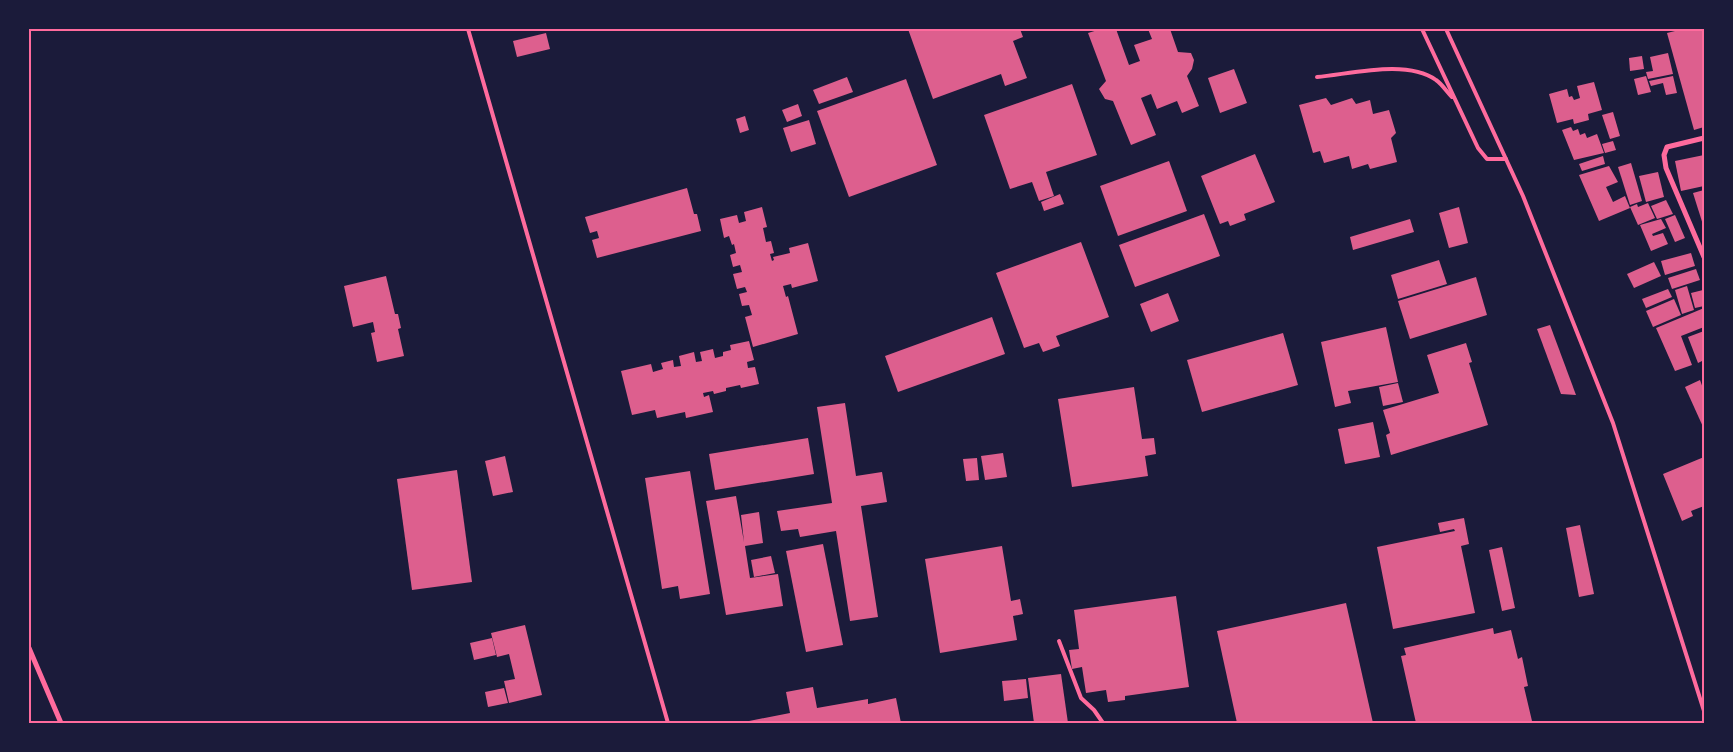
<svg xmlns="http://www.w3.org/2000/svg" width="1733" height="752" viewBox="0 0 1733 752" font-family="Rubik,sans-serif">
<rect width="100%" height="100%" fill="#1b1b3a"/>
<g fill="#dd5f8e">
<polygon points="908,29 1020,29 1023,37 1013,41 1027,78 1005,86 1001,74 933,99"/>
<polygon points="1101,29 1116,29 1129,65 1140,61 1134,45 1152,39 1148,29 1170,29 1178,52 1191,53 1194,60 1192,69 1187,76 1199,106 1182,113 1177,101 1157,109 1151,94 1141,98 1156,135 1131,145 1113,101 1105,99 1099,89 1106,81 1088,33"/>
<polygon points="1683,29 1702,29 1704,37 1704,127 1694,130 1667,33"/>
<polygon points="546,33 550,49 517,57 513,41"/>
<polygon points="1668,53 1673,74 1648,79 1646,72 1653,71 1650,57"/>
<polygon points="1642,56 1644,69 1630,71 1629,58"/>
<polygon points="1234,69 1247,103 1220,113 1208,78"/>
<polygon points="1646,76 1651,92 1638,95 1634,79"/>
<polygon points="1673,76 1677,93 1666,95 1663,83 1651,86 1649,81"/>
<polygon points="847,77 853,92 819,104 813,90"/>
<polygon points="906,79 937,165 849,197 817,111"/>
<polygon points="1594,82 1602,110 1588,114 1589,120 1574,124 1573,119 1557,123 1549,94 1567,89 1569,97 1572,96 1574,100 1580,98 1577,86"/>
<polygon points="1072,84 1097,155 1046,172 1054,196 1039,201 1032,182 1010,189 984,115"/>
<polygon points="1326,98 1331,105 1352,98 1356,104 1370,100 1373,114 1389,110 1396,133 1391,138 1397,162 1370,169 1368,164 1352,169 1349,156 1324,163 1320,151 1313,153 1299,105"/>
<polygon points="798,104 802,116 787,122 782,110"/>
<polygon points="1613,112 1620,136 1610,139 1602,115"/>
<polygon points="745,116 749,130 740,133 736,119"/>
<polygon points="809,120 816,144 791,152 783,128"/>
<polygon points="1571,127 1573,131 1578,129 1580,135 1585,133 1587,138 1597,134 1604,153 1574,160 1562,130"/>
<polygon points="1613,141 1616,150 1605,153 1602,144"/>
<polygon points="1255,154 1275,202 1244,214 1246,220 1230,226 1228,221 1220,224 1201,176"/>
<polygon points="1704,155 1704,186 1681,191 1675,161"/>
<polygon points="1603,156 1605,164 1582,171 1579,164"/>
<polygon points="1169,161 1187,211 1118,236 1100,186"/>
<polygon points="1631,163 1642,201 1630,205 1618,167"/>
<polygon points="1609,166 1618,182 1606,187 1613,202 1625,196 1630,208 1599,221 1579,175"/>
<polygon points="1658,172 1664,197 1646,202 1639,176"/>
<polygon points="687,188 694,214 697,214 701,231 597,258 592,240 599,238 597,231 590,233 585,217"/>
<polygon points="1704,190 1704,228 1693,193"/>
<polygon points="1060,194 1064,204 1044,211 1041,202"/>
<polygon points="1666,200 1673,214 1657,219 1651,206"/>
<polygon points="1648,203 1655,218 1638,225 1630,207 1637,204 1638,207"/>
<polygon points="762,207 767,227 763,228 766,242 771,241 774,253 770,254 772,261 774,260 773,257 790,253 789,248 808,243 818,281 792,288 791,284 783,286 786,297 788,296 798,334 753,347 745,317 752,315 749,305 742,306 739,294 747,292 745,287 737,289 733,274 742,272 740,265 733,267 730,255 736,253 734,244 732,245 729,236 724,238 720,219 737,215 739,223 746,221 744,212"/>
<polygon points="1459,207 1468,243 1449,248 1439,213"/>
<polygon points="1204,214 1220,256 1135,287 1119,245"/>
<polygon points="1675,215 1685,238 1675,242 1665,219"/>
<polygon points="1410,219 1414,232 1353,250 1350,237"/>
<polygon points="1661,219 1666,228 1652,234 1653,236 1663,233 1668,244 1651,251 1640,225"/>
<polygon points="1081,242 1109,317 1056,336 1060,346 1043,352 1039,343 1024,348 996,273"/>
<polygon points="1691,253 1695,266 1665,275 1661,261"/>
<polygon points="1439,260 1447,284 1398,299 1391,275"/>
<polygon points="1654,262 1661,276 1634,288 1627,274"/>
<polygon points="1696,269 1700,280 1672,289 1668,278"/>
<polygon points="386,276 395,314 398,314 401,328 398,329 404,356 377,362 371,333 375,332 373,322 353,327 344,286"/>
<polygon points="1476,277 1487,315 1410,339 1398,301"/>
<polygon points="1687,286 1694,310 1682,314 1675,290"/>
<polygon points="1668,289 1672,297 1646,308 1642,299"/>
<polygon points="1703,290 1704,306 1695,308 1691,293"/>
<polygon points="1168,293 1179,321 1151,332 1140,304"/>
<polygon points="1674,299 1681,315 1653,327 1646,311"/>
<polygon points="1704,308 1704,327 1681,336 1692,365 1675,371 1656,328"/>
<polygon points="992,317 1005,354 898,392 885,356"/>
<polygon points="1550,325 1576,395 1561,394 1537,329"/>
<polygon points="1386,327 1398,382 1348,391 1351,403 1335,407 1321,342"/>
<polygon points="1704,331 1704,360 1698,363 1688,337"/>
<polygon points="1283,333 1298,385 1202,412 1187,360"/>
<polygon points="749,341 754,360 747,362 748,368 755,367 759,384 741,388 740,385 726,388 726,391 714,394 713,391 703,393 704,397 709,395 713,412 686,418 685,412 657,418 655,410 632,415 621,371 651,364 653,372 663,369 661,363 673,360 674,367 681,366 679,356 694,352 696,362 702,361 700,352 713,349 715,358 723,356 723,352 731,350 730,345"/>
<polygon points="1466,343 1472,362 1469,363 1488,425 1391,455 1386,435 1390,433 1383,410 1439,393 1427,355"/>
<polygon points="1700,380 1704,391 1704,429 1685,387"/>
<polygon points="1398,383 1403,402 1383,406 1379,387"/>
<polygon points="1134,387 1142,439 1154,438 1156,454 1145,456 1148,476 1072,487 1058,399"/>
<polygon points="845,403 856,476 882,472 887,502 861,506 878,617 850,621 836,531 800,537 798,529 781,531 777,511 832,503 817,407"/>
<polygon points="1373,422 1380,457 1345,464 1338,429"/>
<polygon points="808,438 814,474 715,490 709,454"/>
<polygon points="1003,453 1007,477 985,480 981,456"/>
<polygon points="505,456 513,492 493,496 485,461"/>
<polygon points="1704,457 1704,506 1691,511 1693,516 1682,521 1663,474"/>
<polygon points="977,458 979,480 966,481 963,459"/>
<polygon points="457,470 472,582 412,590 397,479"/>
<polygon points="690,471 710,594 680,599 678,586 662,589 645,478"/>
<polygon points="736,496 744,542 741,515 759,512 763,543 745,546 750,578 778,574 783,606 726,615 706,501"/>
<polygon points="1464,518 1469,544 1461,546 1475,613 1393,629 1377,547 1455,531 1454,529 1440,532 1438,523"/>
<polygon points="1580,525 1594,594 1579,597 1566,528"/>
<polygon points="823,544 843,645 806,652 786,551"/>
<polygon points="1002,546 1011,601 1020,599 1023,614 1013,616 1017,640 940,653 925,559"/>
<polygon points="1502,547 1515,608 1502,611 1489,550"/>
<polygon points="771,556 775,573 754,577 751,560"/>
<polygon points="1176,596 1189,687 1125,696 1125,700 1108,702 1106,690 1086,693 1082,667 1072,669 1069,650 1079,649 1074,610"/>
<polygon points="1346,603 1373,723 1237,723 1217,631"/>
<polygon points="525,625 542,695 509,703 504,681 515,679 509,654 497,657 491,633"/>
<polygon points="1493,628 1494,634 1511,630 1518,659 1522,657 1528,686 1524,687 1532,721 1416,723 1401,656 1406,655 1404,648"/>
<polygon points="492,638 496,655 474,660 470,643"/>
<polygon points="1061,674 1068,723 1034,723 1028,678"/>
<polygon points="1026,679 1028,698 1004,701 1002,681"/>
<polygon points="813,687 817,708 868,699 868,704 896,698 901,723 739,723 790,713 786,692"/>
<polygon points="504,688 508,703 488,707 485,692"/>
</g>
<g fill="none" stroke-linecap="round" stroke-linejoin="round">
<g stroke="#ff6b9d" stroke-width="4">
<polyline points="468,29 668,723"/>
<polyline points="1422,29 1478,148 1487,159 1506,159"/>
<polyline points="1446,29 1523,196 1613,423 1704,711"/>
<path d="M 1317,77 C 1351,74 1407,59 1436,80 C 1442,84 1447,92 1452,97"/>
<polyline points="1059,641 1081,698 1094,710 1103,723"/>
</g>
<g stroke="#ff6b9d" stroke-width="5">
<polyline points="1704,138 1667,147 1664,155 1666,168 1704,257"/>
<polyline points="29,648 61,723"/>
</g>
</g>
<rect width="1733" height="752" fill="none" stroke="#1b1b3a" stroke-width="60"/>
<rect x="30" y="30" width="1673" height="692" fill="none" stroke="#ff6b9d" stroke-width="2"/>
</svg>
